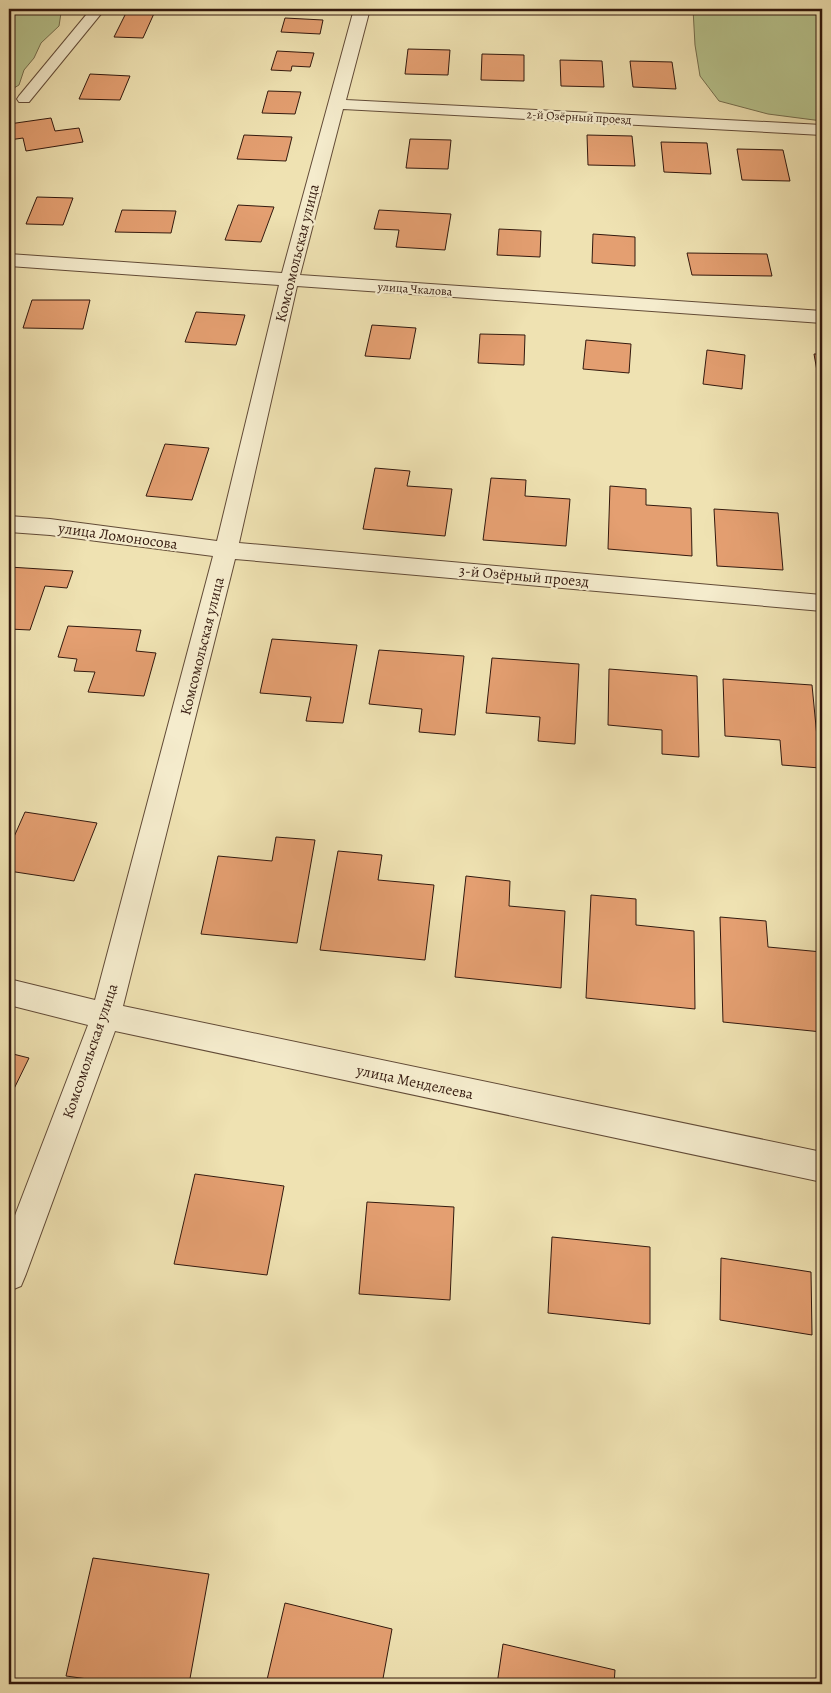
<svg xmlns="http://www.w3.org/2000/svg" width="831" height="1693" viewBox="0 0 831 1693" font-family="Alegreya,serif">
<rect width="100%" height="100%" fill="#efe2b2"/>
<filter id="stains"><feTurbulence type="fractalNoise" baseFrequency=".004" numOctaves="4"/><feColorMatrix values="0 0 0 0 .2 0 0 0 0 .09 0 0 0 0 .02 0 0 0 .5 -.17"/></filter>
<radialGradient id="worn" r=".72"><stop offset=".6" stop-color="#630" stop-opacity="0"/><stop offset="1" stop-color="#630" stop-opacity=".3"/></radialGradient>
<g fill="#b7c38d" stroke="#756e4e">
<polygon points="9,9 64,9 61,13 59,26 41,43 34,58 24,70 19,85 9,91"/>
<polygon points="693,9 822,9 822,121 768,114 719,101 700,76 695,45"/>
</g>
<g fill="#e49f71" stroke="#33190e">
<polygon points="128,9 156,9 143,38 114,37"/>
<polygon points="285,18 323,20 320,34 281,32"/>
<polygon points="408,49 450,50 448,75 405,74"/>
<polygon points="277,51 314,53 310,67 292,66 291,71 271,70"/>
<polygon points="482,54 524,55 524,81 481,80"/>
<polygon points="560,60 602,61 604,87 561,86"/>
<polygon points="630,61 672,62 676,89 633,87"/>
<polygon points="90,74 130,76 120,100 79,99"/>
<polygon points="268,91 301,92 295,114 262,113"/>
<polygon points="51,118 55,131 79,128 83,142 26,151 23,138 9,140 9,124"/>
<polygon points="244,135 292,137 286,161 237,159"/>
<polygon points="587,135 632,136 635,166 588,165"/>
<polygon points="410,139 451,140 448,169 406,168"/>
<polygon points="661,142 707,143 711,174 664,172"/>
<polygon points="737,149 783,150 790,181 742,180"/>
<polygon points="37,197 73,198 63,225 26,224"/>
<polygon points="238,205 274,207 261,242 225,240"/>
<polygon points="122,210 176,211 171,233 115,232"/>
<polygon points="379,210 451,214 445,250 396,247 399,230 374,229"/>
<polygon points="499,229 541,231 540,257 497,255"/>
<polygon points="593,234 635,237 635,266 592,263"/>
<polygon points="687,253 767,254 772,276 692,275"/>
<polygon points="32,300 90,300 83,329 23,328"/>
<polygon points="196,312 245,315 236,345 185,342"/>
<polygon points="372,325 416,328 410,359 365,356"/>
<polygon points="480,334 525,335 524,365 478,363"/>
<polygon points="586,340 631,344 629,373 583,369"/>
<polygon points="707,350 745,355 742,389 703,384"/>
<polygon points="814,354 822,354 822,389 820,388"/>
<polygon points="165,444 209,448 192,500 146,496"/>
<polygon points="375,468 410,471 407,486 452,489 445,536 363,529"/>
<polygon points="491,478 526,480 525,496 570,499 566,546 483,540"/>
<polygon points="610,486 646,489 646,505 691,508 692,556 608,549"/>
<polygon points="714,509 778,513 783,570 717,566"/>
<polygon points="9,567 73,571 67,588 45,586 30,630 9,629"/>
<polygon points="68,626 141,630 136,651 156,653 144,696 88,692 95,672 74,671 77,659 58,657"/>
<polygon points="272,639 357,645 343,723 306,721 311,697 260,693"/>
<polygon points="379,650 464,656 455,735 419,732 422,709 369,704"/>
<polygon points="492,658 579,664 575,744 538,741 540,717 486,713"/>
<polygon points="609,669 697,676 699,757 662,754 662,730 608,725"/>
<polygon points="723,679 812,685 820,768 782,765 780,740 725,736"/>
<polygon points="25,812 97,823 74,881 9,871 9,848"/>
<polygon points="276,837 315,840 297,943 201,934 218,856 272,861"/>
<polygon points="338,851 382,855 378,880 434,885 425,960 320,950"/>
<polygon points="466,876 510,881 509,906 565,911 561,988 455,977"/>
<polygon points="591,895 636,899 636,925 694,931 695,1009 586,998"/>
<polygon points="720,917 766,921 768,947 822,952 822,1032 723,1022"/>
<polygon points="9,1053 29,1058 9,1099"/>
<polygon points="195,1174 284,1186 267,1275 174,1264"/>
<polygon points="367,1202 454,1207 450,1300 359,1294"/>
<polygon points="552,1237 650,1247 650,1324 548,1313"/>
<polygon points="721,1258 811,1272 812,1335 720,1320"/>
<polygon points="93,1558 209,1574 189,1684 124,1684 66,1676"/>
<polygon points="285,1603 392,1629 382,1684 266,1684"/>
<polygon points="503,1644 615,1670 614,1684 497,1684"/>
</g>
<g fill="none" stroke-linecap="round" stroke-linejoin="round">
<g stroke="#624b37" stroke-width="2">
<polygon id="service" points="91,9 105,9 29,102 19,102 17,99 19,96"/>
</g>
<g stroke="#624b37" stroke-width="2">
<polygon id="minor" points="354,9 370,9 346,100 822,125 822,135 343,109 300,275 822,311 822,323 297,286 239,543 822,595 822,611 235,559 123,1006 822,1152 822,1182 115,1031 26,1274 21,1286 9,1291 9,1231 88,1025 9,1005 9,979 95,1000 213,556 50,535 9,532 9,516 50,519 217,541 279,285 9,266 9,254 282,273"/>
</g>
<use href="#service" fill="#f5eccd" fill-rule="evenodd"/>
<use href="#minor" fill="#f5eccd" fill-rule="evenodd"/>
</g>
<g text-anchor="middle" dominant-baseline="central" stroke-width="4.5" stroke-linejoin="round" paint-order="stroke">
<g font-size="12" fill="#33190e" stroke="#f5eccd">
<text transform="translate(579 117) rotate(3)">2-й Озёрный проезд</text>
<text transform="translate(415 289) rotate(4)">улица Чкалова</text>
</g>
<g font-size="15" fill="#33190e" stroke="#f5eccd">
<text transform="translate(297 253) rotate(-76)">Комсомольская улица</text>
<text transform="translate(118 536) rotate(8)">улица Ломоносова</text>
<text transform="translate(524 576) rotate(5)">3-й Озёрный проезд</text>
<text transform="translate(202 646) rotate(-76)">Комсомольская улица</text>
<text transform="translate(90 1051) rotate(-71)">Комсомольская улица</text>
<text transform="translate(415 1082) rotate(12)">улица Менделеева</text>
</g>
</g>
<rect width="831" height="1693" fill="none" stroke="#efe2b2" stroke-width="30"/>
<rect x="10" y="10" width="811" height="1673" fill="none" stroke="#33190e" stroke-width="2.5"/>
<rect x="15" y="15" width="801" height="1663" fill="none" stroke="#33190e"/>
<rect width="100%" height="100%" filter="url(#stains)"/>
<rect width="100%" height="100%" fill="url(#worn)"/>
</svg>
